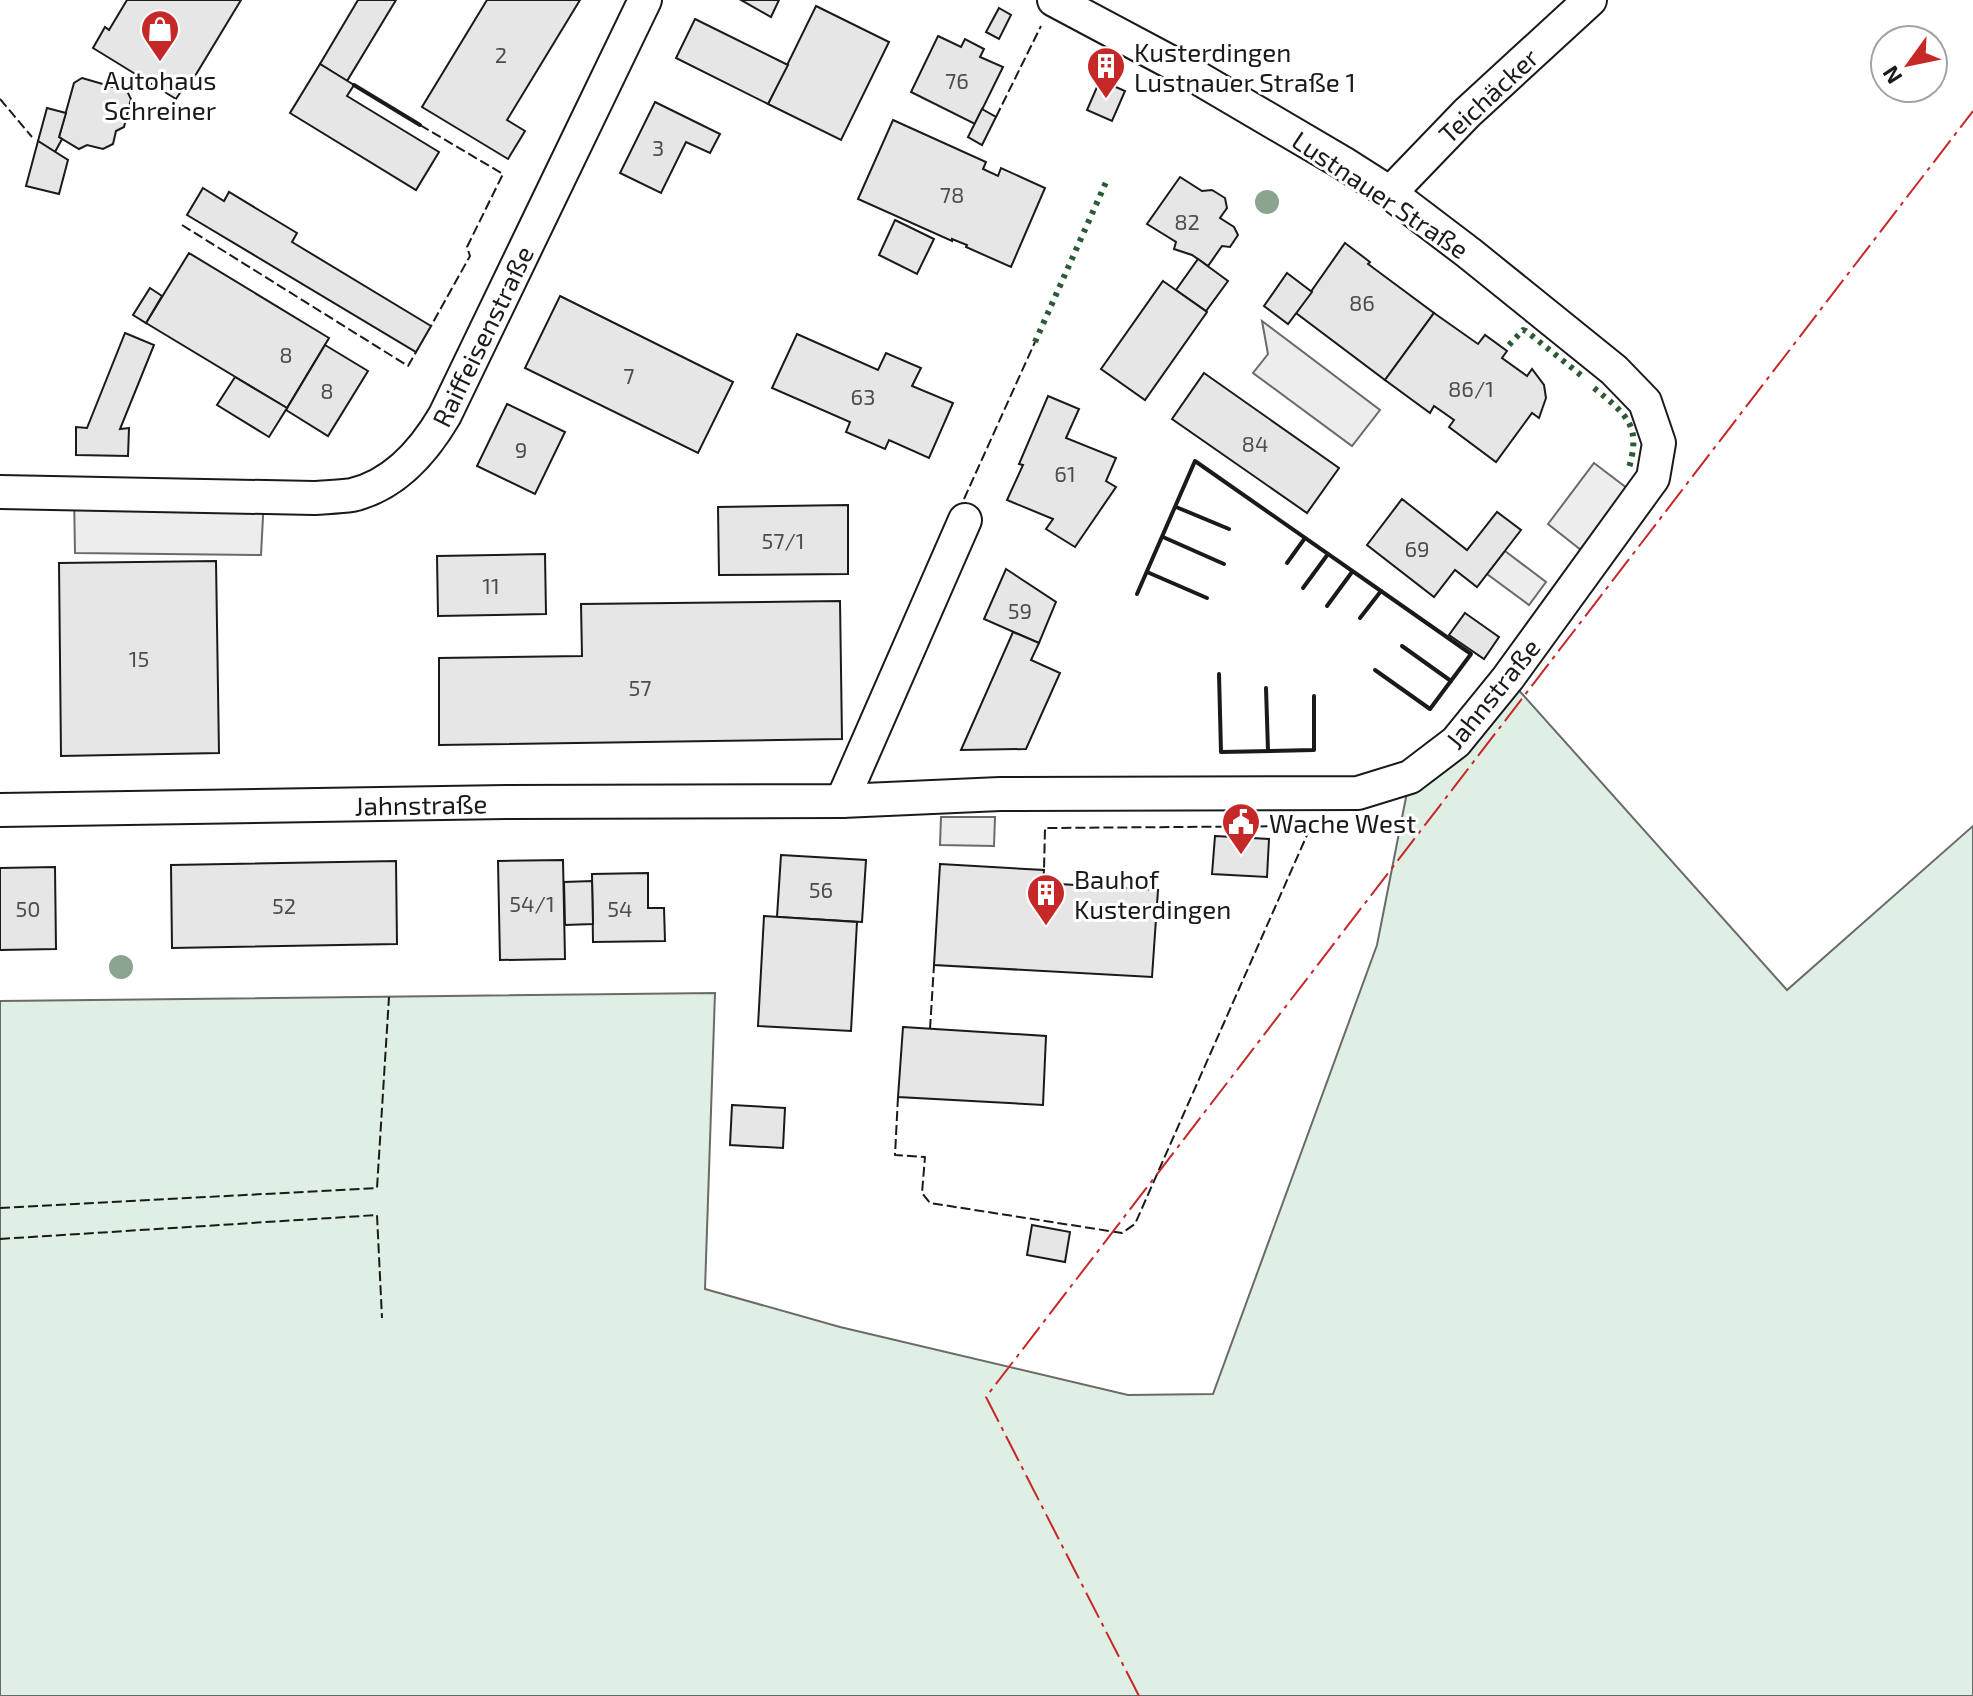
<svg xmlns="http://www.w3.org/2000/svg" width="1973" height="1696" viewBox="0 0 1973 1696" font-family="'Exo 2',sans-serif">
<rect width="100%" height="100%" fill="#fff"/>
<polygon fill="#e0efe3" stroke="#6a6a6a" stroke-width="2" points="1508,678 1787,990 1973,826 1973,1696 0,1696 0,1001 715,993 705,1289 840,1327 1128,1395 1213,1394 1377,945 1410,777"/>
<g fill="#ededed" stroke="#6a6a6a" stroke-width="2">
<polygon points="1262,321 1380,410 1352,446 1253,373 1268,354"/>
<polygon points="1594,463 1640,498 1595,561 1548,524"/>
<polygon points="74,493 264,498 261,555 75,553"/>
<polygon points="1505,551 1546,582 1529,605 1487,574"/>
<polygon points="941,817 995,817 994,846 940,845"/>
</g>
<g fill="#e6e6e6" stroke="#1a1a1a" stroke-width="2">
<polygon points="127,0 241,0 192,81 189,79 176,99 93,48 105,27 109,30"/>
<polygon points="358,0 396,0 347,81 320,64"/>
<polygon points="487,0 580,0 507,120 525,131 508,159 422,107"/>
<polygon points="741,0 779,0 771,17"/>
<polygon points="816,6 889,42 841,140 768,104"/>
<polygon points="999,8 1011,15 999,39 986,32"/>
<polygon points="695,19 788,65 768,104 676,58"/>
<polygon points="938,36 961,47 965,39 984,49 980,57 1003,67 975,124 911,92"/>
<polygon points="320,64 354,85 347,96 439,152 416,190 290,113"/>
<polygon points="82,78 127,91 131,99 124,127 116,131 113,144 103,149 87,145 79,149 59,137 74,83"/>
<polygon points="1100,80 1125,91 1112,121 1087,110"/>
<polygon points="655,102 720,134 710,153 686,142 661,193 620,173"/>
<polygon points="47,108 66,113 59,137 62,139 55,152 38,141"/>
<polygon points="982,109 996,117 982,145 968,137"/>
<polygon points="893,120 986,162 983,169 998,176 1001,168 1045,188 1011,267 966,247 967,245 952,239 952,241 858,199"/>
<polygon points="38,141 68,160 59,194 26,186"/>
<polygon points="1180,177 1202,191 1212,190 1225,198 1227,208 1220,218 1234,227 1238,235 1230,247 1222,246 1208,266 1192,255 1174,249 1176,242 1147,224"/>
<polygon points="203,188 224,201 229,192 297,233 292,242 431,326 416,352 187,215"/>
<polygon points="895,220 934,239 917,274 879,255"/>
<polygon points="1345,243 1370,262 1368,264 1434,313 1385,380 1296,313"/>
<polygon points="189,253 329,338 287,408 146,323"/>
<polygon points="1198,259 1228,281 1206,311 1176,290"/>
<polygon points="1287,273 1312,292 1288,324 1264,306"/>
<polygon points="1163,281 1207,312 1145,400 1101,369"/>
<polygon points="150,288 162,296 146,323 133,315"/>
<polygon points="560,296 733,382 698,453 525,368"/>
<polygon points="1434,313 1478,344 1485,335 1507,351 1502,358 1527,376 1532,369 1544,385 1546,398 1539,418 1532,413 1496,462 1449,427 1454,420 1434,406 1430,413 1385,380"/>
<polygon points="125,333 154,345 120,429 129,428 128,456 76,455 76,427 87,428"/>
<polygon points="797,334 878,370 886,353 921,368 912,386 953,403 929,458 889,440 885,449 846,432 850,422 772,388"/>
<polygon points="325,345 368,371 328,436 286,410"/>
<polygon points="1204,373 1339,468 1307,513 1172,419"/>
<polygon points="235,377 287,408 269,437 217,405"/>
<polygon points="1048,396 1079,409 1066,438 1116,458 1106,481 1116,487 1075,547 1046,529 1053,519 1007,500 1023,465 1019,464"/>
<polygon points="507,404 565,432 535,494 477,466"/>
<polygon points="1402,499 1467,550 1497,512 1521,530 1477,587 1455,570 1434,597 1367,545"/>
<polygon points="848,505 848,574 719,575 718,507"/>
<polygon points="545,554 546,614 438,616 437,556"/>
<polygon points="216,561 219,753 61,756 59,563"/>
<polygon points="1006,569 1056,602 1039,643 984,619"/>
<polygon points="840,601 842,739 439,745 439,658 582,656 581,604"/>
<polygon points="1465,613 1499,637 1484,659 1449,635"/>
<polygon points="1013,632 1039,643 1031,660 1060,673 1026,749 961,750"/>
<polygon points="1215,836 1269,839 1267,877 1212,874"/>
<polygon points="781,855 866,860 862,922 777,917"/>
<polygon points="563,860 565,959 500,960 498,861"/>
<polygon points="396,861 397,944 172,948 171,865"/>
<polygon points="940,864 1044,870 1043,883 1158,890 1152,977 934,965"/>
<polygon points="55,867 56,949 0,950 0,868"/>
<polygon points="648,873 648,908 664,908 665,941 593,942 592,874"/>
<polygon points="592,881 593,924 565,925 564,882"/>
<polygon points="764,916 857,922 851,1031 758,1026"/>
<polygon points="903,1027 1046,1036 1043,1105 898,1097"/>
<polygon points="732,1105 785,1108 783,1148 730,1145"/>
<polygon points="1032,1225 1070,1232 1065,1262 1027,1255"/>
</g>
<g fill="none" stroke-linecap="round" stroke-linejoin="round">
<g stroke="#1a1a1a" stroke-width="36">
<g id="street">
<polyline points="1390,193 1467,113 1590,0"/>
<path d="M 0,492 L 314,498 C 326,497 339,497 352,495 C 395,485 424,451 445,415 L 645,0"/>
<polyline points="842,801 965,520"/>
<polyline points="0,810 506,802 842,801 1000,794 1358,793 1410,777 1456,742 1508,678 1653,478 1659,443 1645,402 1614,370 1469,253 1390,193 1343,163 1176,65 1054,0"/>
</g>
</g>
<use href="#street" stroke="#fff" stroke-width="32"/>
<g stroke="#2b5a34" stroke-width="6" stroke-dasharray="4 6" stroke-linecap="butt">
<polyline points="1035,342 1107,180"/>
<polyline points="1509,345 1523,330 1526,331 1582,376"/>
<path d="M 1594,388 C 1628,416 1642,426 1628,471"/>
</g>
<g stroke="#1a1a1a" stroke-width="2" stroke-dasharray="10 4" stroke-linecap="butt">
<polyline points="0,99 32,137"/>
<polyline points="996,117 1041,26"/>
<polyline points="420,125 503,174 467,247 470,256 431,326"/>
<polyline points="182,225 408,366 416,352"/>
<polyline points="964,499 1035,342"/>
<polyline points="930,1029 934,965"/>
<polyline points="898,1097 895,1155 925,1157 922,1193 930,1203 1122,1233 1135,1224 1311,826 1045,828 1044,870"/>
<polyline points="0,1208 377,1188 389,997"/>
<polyline points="0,1239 377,1215 382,1318"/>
</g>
<g stroke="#1a1a1a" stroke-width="4">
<polyline points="354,85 420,125"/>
<polyline points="1176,507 1229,529"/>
<polyline points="1163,537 1224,564"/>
<polyline points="1287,563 1305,538"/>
<polyline points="1147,572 1207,598"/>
<polyline points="1303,588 1328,554"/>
<polyline points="1137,594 1195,461 1381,591 1360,618"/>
<polyline points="1327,606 1352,572"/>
<polyline points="1402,646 1451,681"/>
<polyline points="1375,670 1430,709 1471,654 1381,591"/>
<polyline points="1219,674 1221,752 1314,750 1314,696"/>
<polyline points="1266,688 1268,751"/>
</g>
<polyline stroke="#c62828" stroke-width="2" stroke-dasharray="28 6 4 6" stroke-linecap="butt" points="1139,1696 986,1397 1973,111"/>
</g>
<g fill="#8aa48f">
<circle cx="1267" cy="202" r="12"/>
<circle cx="121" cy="967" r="12"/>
</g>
<defs>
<g id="shop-pin" transform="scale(2)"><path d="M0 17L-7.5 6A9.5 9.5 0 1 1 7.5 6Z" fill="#c62828" stroke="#fff"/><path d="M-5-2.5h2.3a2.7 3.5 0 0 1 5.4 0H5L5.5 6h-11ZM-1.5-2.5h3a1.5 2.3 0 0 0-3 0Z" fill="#fff"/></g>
<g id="building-pin" transform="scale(2)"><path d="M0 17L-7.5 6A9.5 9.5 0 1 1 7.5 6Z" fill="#c62828" stroke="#fff"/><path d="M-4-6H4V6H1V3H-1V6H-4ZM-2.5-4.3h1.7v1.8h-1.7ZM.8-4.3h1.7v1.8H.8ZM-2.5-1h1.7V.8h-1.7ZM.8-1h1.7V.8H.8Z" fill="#fff"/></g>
<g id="civic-pin" transform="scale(2)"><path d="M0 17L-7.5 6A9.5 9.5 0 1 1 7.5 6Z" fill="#c62828" stroke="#fff"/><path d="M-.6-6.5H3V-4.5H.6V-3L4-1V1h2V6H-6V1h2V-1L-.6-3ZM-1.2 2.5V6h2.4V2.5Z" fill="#fff"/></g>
</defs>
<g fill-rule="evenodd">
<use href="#shop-pin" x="160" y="29"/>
<use href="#building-pin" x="1106" y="66"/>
<use href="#civic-pin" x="1241" y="822"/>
<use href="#building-pin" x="1046" y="893"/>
</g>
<g text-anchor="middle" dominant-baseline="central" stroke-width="6" stroke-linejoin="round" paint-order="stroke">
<g font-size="22" fill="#4d4d4d">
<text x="501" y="54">2</text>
<text x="957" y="80">76</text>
<text x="658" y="147">3</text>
<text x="952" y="194">78</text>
<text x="1187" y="221">82</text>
<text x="1362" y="302">86</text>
<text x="286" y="354">8</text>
<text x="629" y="375">7</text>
<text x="1471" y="388">86/1</text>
<text x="327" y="390">8</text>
<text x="863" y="396">63</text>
<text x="1255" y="443">84</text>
<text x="521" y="449">9</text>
<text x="1065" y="473">61</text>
<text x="783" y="540">57/1</text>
<text x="1417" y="548">69</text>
<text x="491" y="585">11</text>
<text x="1020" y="610">59</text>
<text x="139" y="658">15</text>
<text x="640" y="687">57</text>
<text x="821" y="889">56</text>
<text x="532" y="903">54/1</text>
<text x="284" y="905">52</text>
<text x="28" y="908">50</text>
<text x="620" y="908">54</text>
</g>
<g font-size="26" fill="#1a1a1a" stroke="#fff" text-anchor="start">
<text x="1134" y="51">Kusterdingen<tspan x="1134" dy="30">Lustnauer Straße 1</tspan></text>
<text x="160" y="79" text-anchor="middle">Autohaus<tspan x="160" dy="30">Schreiner</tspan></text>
<text x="1269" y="822">Wache West</text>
<text x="1074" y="878">Bauhof<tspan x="1074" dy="30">Kusterdingen</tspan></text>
</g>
<g font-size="26" fill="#1a1a1a" stroke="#fff">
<text transform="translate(1488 95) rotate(-43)">Teichäcker</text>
<text transform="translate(1381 194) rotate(34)">Lustnauer Straße</text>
<text transform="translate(482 336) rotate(-64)">Raiffeisenstraße</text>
<text transform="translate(1492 693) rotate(-51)">Jahnstraße</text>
<text transform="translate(421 804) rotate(-1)">Jahnstraße</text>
</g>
</g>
<g transform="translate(1909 64) rotate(237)"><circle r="38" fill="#ffffff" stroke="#a3a3a3" stroke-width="2"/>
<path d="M0-6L14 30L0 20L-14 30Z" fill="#c62828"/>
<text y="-12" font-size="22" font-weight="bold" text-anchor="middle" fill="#1a1a1a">N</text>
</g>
</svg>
